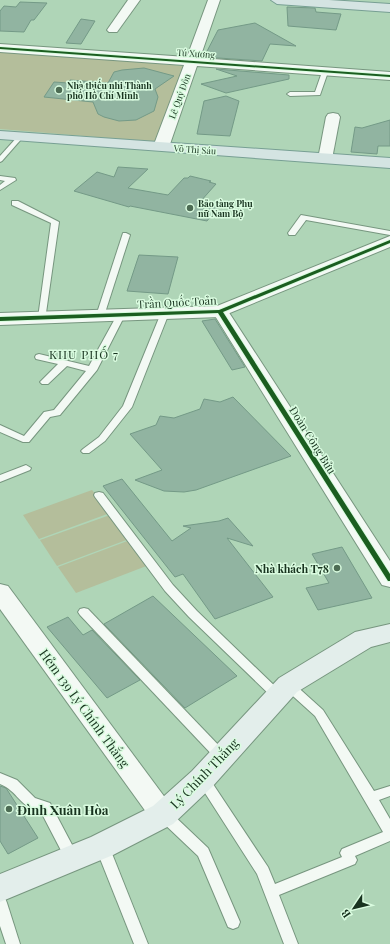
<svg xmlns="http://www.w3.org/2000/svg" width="390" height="944" viewBox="0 0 390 944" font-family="'Playfair Display',serif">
<rect width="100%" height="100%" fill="#afd5b7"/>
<g fill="#b4be9b">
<polygon points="0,51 185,66 156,142 0,129"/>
<polygon points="92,490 110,513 39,539 23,515"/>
<polygon points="110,515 129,539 57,566 40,540"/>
<polygon points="130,540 149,565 76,593 58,567"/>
</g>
<g fill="#91b4a1" stroke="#749a87">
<polygon points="20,2 47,3 34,20 31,20 24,32 0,31 0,11 4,6 16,7"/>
<polygon points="287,7 315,8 316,12 341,14 336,30 288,26"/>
<polygon points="81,19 95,21 81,44 66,43"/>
<polygon points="255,23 296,46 270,44 262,61 204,57 218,30"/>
<polygon points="144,68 174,76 155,89 158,97 154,111 136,120 119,121 104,117 98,114 93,102 44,97 54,82 68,83 70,80 108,83 114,72 122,70"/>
<polygon points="216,69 289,75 289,79 226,93 201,84 237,76"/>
<polygon points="226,96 239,101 230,136 197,134 204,101"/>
<polygon points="390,120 390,146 378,146 377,154 351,152 355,127 362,128"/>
<polygon points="118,167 148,169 128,188 168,195 184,178 188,178 190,176 211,181 209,182 216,184 200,202 220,205 207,221 130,206 129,207 74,191 97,172 114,177"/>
<polygon points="139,255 178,257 168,294 127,291"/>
<polygon points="215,319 245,367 232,370 202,321"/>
<polygon points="233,397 291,456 196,490 184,492 164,491 135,480 162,470 130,434 156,425 160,416 174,418 200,409 204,399 220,402"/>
<polygon points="122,479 172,541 191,528 183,526 219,521 228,518 253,546 227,538 273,597 215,619 183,574 175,577 103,486"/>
<polygon points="342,547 372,598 318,610 306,588 329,583 312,554"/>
<polygon points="153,596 237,676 185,708 104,624"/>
<polygon points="68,617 83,635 92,630 140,680 107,698 47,627"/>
<polygon points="0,786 6,788 38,838 8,854 0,841"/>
</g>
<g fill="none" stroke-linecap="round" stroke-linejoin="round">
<g stroke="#77967f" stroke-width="2">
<g id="service">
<polygon points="325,70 328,72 320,95 290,96 287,94 290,92 315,92 322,72"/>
<polygon points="19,135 24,136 2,161 0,162 0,156"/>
<polygon points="0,176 15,178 16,180 0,190 0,185 5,181 0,180"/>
<polygon points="12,201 18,201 59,222 45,320 39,320 38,318 51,223 12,205"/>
<polygon points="301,215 390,231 390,235 306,220 295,235 289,235 288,233"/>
<polygon points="123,233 126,233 130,235 104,316 100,319 97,318 96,316"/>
<polygon points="165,310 169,313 132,407 105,441 89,453 83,453 81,451 83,449 99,437 123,406 161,313"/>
<polygon points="121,312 125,315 97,370 60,415 50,417 29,442 23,442 0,432 0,425 24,436 44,412 54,410 86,371 67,366 48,384 42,384 40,382 58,364 36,359 35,357 36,355 39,354 89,366 117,315"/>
<polygon points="26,465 31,468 30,470 0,482 0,475"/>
<polygon points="99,492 103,493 173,585 197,611 281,692 283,695 281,698 277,700 273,698 189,617 165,591 95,497 94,495 95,493"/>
<polygon points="84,608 88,609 226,753 228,757 226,761 222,762 218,761 80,615 78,612 80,609"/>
<polygon points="288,680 292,682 323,710 374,791 390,786 390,796 379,800 390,819 390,841 355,856 357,860 355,864 279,895 298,944 284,944 257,874 196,779 197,775 202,774 207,775 268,867 275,884 342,857 340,853 342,849 383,832 315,716 284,688 282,685 284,682"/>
<path d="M 0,773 L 17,780 L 35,798 L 50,803 L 79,858 L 77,862 L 72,864 L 67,862 L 41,812 C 19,807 18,791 0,784 Z"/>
<polygon points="164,809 169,811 208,848 240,922 238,927 233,929 228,927 198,856 159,819 157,815 159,811"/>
<polygon points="102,840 107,842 109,846 148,944 134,944 95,846 97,842"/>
<polygon points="0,897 5,898 7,903 20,944 6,944 0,926"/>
</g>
</g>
<g stroke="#77967f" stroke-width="2">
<g id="minor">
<polygon points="128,0 140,0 117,32 109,32 107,30"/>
<polygon points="333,113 338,114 340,117 332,159 330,162 320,162 318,159 326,117 328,114"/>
<polygon points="220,306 226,307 228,311 390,561 390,587 382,585 212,311 214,307"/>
<polygon points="0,584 8,586 172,807 176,815 172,823 163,826 154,823 0,609"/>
</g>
</g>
<g stroke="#77967f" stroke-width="2">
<g id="tertiary">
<polygon points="208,0 220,0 200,58 390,72 390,80 197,66 169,147 166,150 156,150 153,147 184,65 0,52 0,44 187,57"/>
<polygon points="390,236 390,247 220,317 0,325 0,313 217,306"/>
</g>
</g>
<g stroke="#77967f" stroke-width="2">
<polygon id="secondary" points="390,624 390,642 371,647 297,692 212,787 173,824 113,855 0,902 0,874 91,837 153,806 192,771 279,678 355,632"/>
</g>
<g stroke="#779f93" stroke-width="2">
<g id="primary">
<polygon points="271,0 329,0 390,4 390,12 277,4"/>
<polygon points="0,131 390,158 390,168 0,139"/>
</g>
</g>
<use href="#service" fill="#f3f9f4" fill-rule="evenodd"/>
<use href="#minor" fill="#f3f9f4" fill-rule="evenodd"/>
<use href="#tertiary" fill="#f3f9f4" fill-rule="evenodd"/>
<use href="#secondary" fill="#e3eeeb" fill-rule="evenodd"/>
<use href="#primary" fill="#d4e4e2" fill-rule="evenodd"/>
<g stroke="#dafce0" stroke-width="2">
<g id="cycleway">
<polygon points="0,47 390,75 390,77 0,49"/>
<polygon points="390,240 390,243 223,312 390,574 390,581 388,581 218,313 0,321 0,317 219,310"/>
</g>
</g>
<use href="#cycleway" fill="#1b5e20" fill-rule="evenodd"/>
</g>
<g fill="#4d6c54" stroke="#dafce0" stroke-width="1.5">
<circle cx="59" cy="90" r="4"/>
<circle cx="190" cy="208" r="4"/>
<circle cx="337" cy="568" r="4"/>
<circle cx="9" cy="809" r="4"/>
</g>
<g text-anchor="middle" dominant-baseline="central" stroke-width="3" stroke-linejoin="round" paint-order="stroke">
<g font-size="9" fill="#18331f" stroke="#dafce0">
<text transform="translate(196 53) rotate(4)">Tú Xương</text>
<text transform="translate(179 96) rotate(-70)">Lê Quý Đôn</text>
<text transform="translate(195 149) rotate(4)">Võ Thị Sáu</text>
</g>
<g font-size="9" font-weight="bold" fill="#18331f" stroke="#dafce0" text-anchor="start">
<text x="67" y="85">Nhà thiếu nhi Thành<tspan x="67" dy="10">phố Hồ Chí Minh</tspan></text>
<text x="198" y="203">Bảo tàng Phụ<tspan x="198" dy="10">nữ Nam Bộ</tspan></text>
</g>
<g font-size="11" fill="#18331f" stroke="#dafce0">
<text transform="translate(177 302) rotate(-3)">Trần Quốc Toản</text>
<text transform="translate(313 440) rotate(58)">Đoàn Công Bửu</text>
</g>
<g font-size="11" font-weight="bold" fill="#18331f" stroke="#dafce0" text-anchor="end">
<text x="329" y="568">Nhà khách T78</text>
</g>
<g font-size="12" letter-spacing="1" fill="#18331f" stroke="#dafce0">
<text x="84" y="354">KHU PHỐ 7</text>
</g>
<g font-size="13" fill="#18331f" stroke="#dafce0">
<text transform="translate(85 708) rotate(54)">Hẻm 139 Lý Chính Thắng</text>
<text transform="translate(204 773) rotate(-46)">Lý Chính Thắng</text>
</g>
<g font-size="13" font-weight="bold" fill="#18331f" stroke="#dafce0" text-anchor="start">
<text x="17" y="809">Đình Xuân Hòa</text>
</g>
</g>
<g transform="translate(354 908) rotate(235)" stroke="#dafce0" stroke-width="3" paint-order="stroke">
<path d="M0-3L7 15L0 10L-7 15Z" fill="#18331f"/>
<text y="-6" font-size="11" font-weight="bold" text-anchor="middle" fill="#18331f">B</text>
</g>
</svg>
